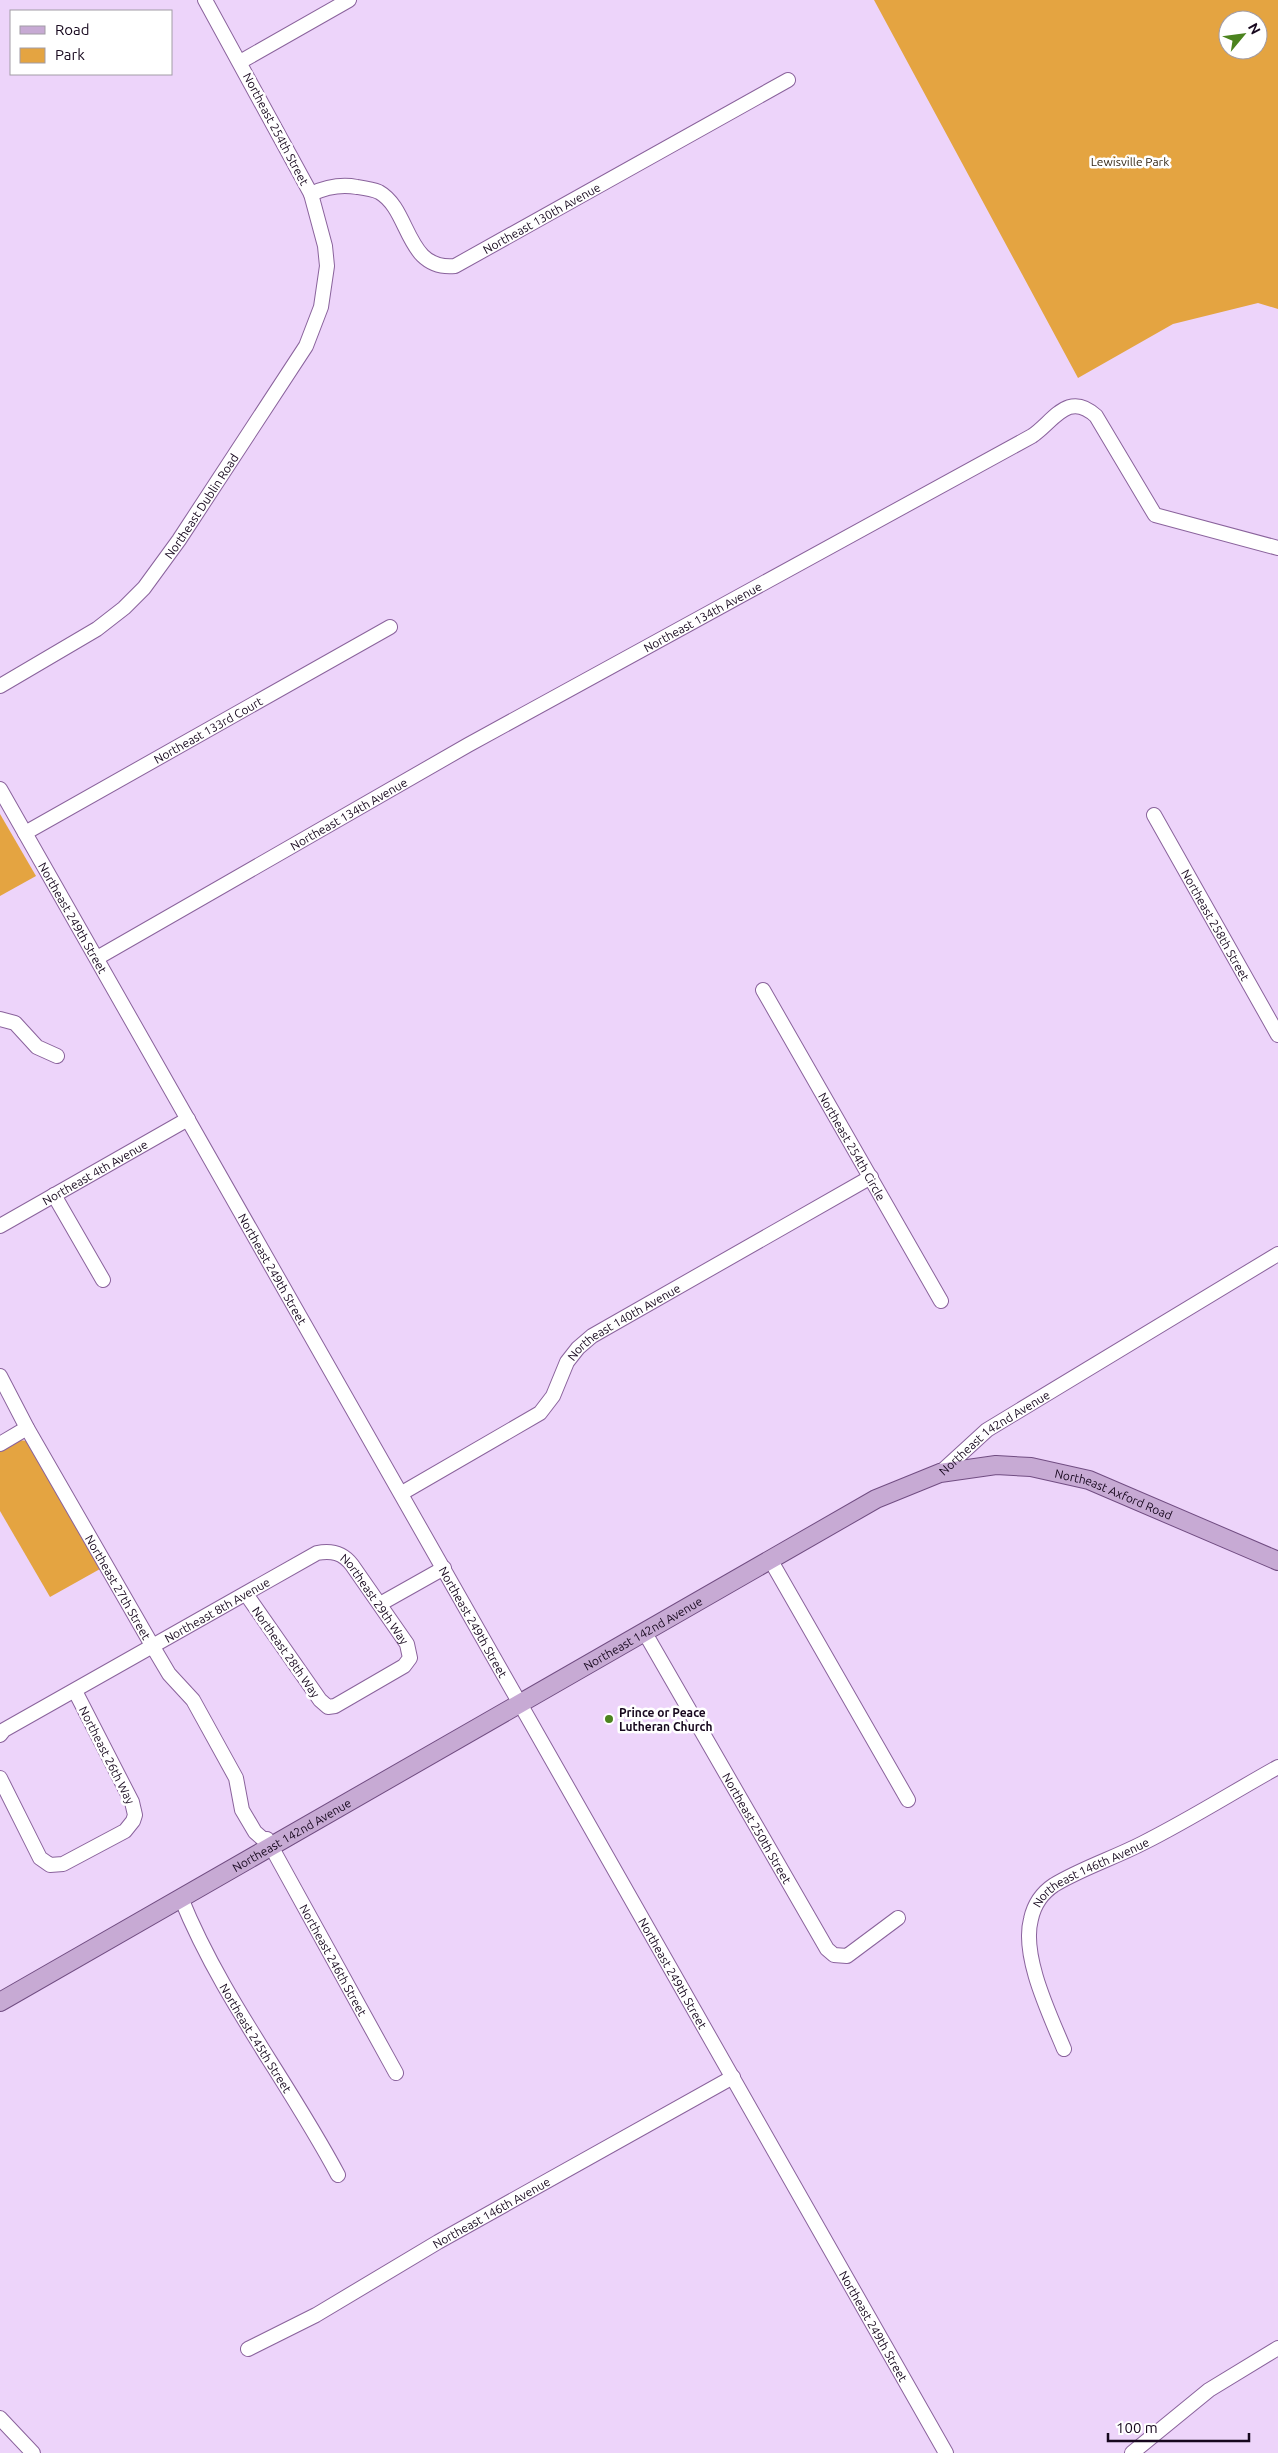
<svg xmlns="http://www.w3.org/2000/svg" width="1278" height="2453" viewBox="0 0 1278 2453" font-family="Ubuntu,sans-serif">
<rect width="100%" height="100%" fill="#edd4fa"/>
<g fill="#e4a441" fill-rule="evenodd">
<path d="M 874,0 L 1278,0 L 1278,309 L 1258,303 L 1173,324 L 1078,378 ZM 1228,20 L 1258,20 L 1258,50 L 1228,50 Z"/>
<polygon points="0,814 36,876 0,896"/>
<polygon points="18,1440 28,1441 100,1569 50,1597 0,1511 0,1451"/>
</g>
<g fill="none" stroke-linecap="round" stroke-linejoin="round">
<g stroke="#8a639c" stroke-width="16">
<g id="minor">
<polyline points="240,62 349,0"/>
<path id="s1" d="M 311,194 C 326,187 341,184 357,187 C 364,188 372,189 379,192 C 411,210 405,271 455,266 L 788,80"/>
<path id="s2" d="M 0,686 L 97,629 L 124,608 L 144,588 L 179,540 L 306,346 L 321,307 L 327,266 L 325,246 L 311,194 L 205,0"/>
<path id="s3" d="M 0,789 L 946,2453"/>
<path id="s4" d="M 1154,815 L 1278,1035"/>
<path id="s5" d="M 25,833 L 390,627"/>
<path id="s6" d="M 97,958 L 468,745 L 1032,436 C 1053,422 1068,390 1096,416 L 1155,515 L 1278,548"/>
<path id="s7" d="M 763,990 L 941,1301"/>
<polyline points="0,1019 15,1023 37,1047 57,1056"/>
<polyline points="54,1195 103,1280"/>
<path id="s8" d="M 0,1226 L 188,1119"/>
<path id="s9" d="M 0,1376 L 27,1428 L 153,1647 L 169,1674 L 193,1700 L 236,1778 L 242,1810 L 255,1832 L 271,1846"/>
<polyline points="0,1444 27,1428"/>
<path id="s10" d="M 940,1473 L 987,1430 L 1278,1254"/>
<path id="s11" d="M 402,1493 L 540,1413 L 553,1396 L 567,1362 L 578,1348 L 592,1336 L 871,1177"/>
<polyline points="771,1561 908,1800"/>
<polyline points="380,1604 444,1568"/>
<path id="s12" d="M 645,1633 L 827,1949 L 834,1955 L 847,1956 L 898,1918"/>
<path id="s13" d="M 0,1735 L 4,1730 L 317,1553 C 332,1550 343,1553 352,1565 L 407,1644 L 410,1658 L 404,1666 L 335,1706 L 328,1707 L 320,1700 L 246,1594"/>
<polyline points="0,1778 40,1858 50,1865 63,1864 125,1831 133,1821 135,1815 132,1802 75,1691"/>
<path id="s14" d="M 267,1839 L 396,2073"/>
<path id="s15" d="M 181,1898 C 221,1997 288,2081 338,2175"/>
<path id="s16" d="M 1064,2049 C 1050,2015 1021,1956 1031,1919 C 1034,1905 1042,1893 1054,1885 C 1082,1868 1114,1858 1143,1843 C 1189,1820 1233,1792 1278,1767"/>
<path id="s17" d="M 248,2349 L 316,2315 L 438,2242 L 733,2077"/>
<polyline points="0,2418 33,2453"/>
<polyline points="1132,2453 1209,2390 1278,2348"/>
</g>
</g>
<g stroke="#714d82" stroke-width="20">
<g id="major">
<path id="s18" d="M 0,2002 L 876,1499 L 940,1473 L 996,1465 L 1031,1467 L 1089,1480 L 1278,1561"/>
</g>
</g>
<use href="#minor" stroke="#fff" stroke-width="14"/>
<use href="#major" stroke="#c7aad4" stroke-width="18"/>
</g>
<circle fill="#4b831e" stroke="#fff" stroke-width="2" cx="609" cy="1719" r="5"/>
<g text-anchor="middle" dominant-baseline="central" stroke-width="5" stroke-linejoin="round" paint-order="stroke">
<g font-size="12" fill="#17081e" stroke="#fff">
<text transform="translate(276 129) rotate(62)">Northeast 254th Street</text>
<text stroke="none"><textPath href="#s1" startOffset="282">Northeast 130th Avenue</textPath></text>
<text stroke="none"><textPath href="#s2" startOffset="275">Northeast Dublin Road</textPath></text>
<text stroke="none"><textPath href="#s6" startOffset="695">Northeast 134th Avenue</textPath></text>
<text stroke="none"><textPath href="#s5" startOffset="210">Northeast 133rd Court</textPath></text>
<text stroke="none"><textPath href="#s6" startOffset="290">Northeast 134th Avenue</textPath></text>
<text stroke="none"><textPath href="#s3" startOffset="148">Northeast 249th Street</textPath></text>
<text stroke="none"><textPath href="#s4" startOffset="126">Northeast 258th Street</textPath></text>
<text stroke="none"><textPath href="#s7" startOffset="180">Northeast 254th Circle</textPath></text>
<text stroke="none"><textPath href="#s8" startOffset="109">Northeast 4th Avenue</textPath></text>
<text stroke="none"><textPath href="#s3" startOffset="552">Northeast 249th Street</textPath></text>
<text stroke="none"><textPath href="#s11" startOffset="288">Northeast 140th Avenue</textPath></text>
<text stroke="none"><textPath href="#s10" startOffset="68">Northeast 142nd Avenue</textPath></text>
<text stroke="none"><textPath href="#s18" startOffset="1258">Northeast Axford Road</textPath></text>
<text stroke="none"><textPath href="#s9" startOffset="242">Northeast 27th Street</textPath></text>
<text stroke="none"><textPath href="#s13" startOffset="446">Northeast 29th Way</textPath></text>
<text stroke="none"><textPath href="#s13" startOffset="251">Northeast 8th Avenue</textPath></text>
<text stroke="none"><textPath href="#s3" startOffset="958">Northeast 249th Street</textPath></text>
<text stroke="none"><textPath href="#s18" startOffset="741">Northeast 142nd Avenue</textPath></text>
<text transform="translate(286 1652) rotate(55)">Northeast 28th Way</text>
<text transform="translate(107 1755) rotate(63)">Northeast 26th Way</text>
<text stroke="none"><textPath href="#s12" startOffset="225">Northeast 250th Street</textPath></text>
<text stroke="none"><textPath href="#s18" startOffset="336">Northeast 142nd Avenue</textPath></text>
<text stroke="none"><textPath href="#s16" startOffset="216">Northeast 146th Avenue</textPath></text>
<text stroke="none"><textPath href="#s14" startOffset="138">Northeast 246th Street</textPath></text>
<text stroke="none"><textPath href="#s3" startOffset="1362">Northeast 249th Street</textPath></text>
<text stroke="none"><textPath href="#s15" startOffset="159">Northeast 245th Street</textPath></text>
<text stroke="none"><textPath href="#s17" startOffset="279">Northeast 146th Avenue</textPath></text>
<text stroke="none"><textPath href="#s3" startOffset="1768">Northeast 249th Street</textPath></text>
</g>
<g font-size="12" fill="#362918" stroke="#fff">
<text x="1130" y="161">Lewisville Park</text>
</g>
<g font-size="12" font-weight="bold" fill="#17081e" stroke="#fff" text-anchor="start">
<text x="619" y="1712">Prince or Peace<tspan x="619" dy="14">Lutheran Church</tspan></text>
</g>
</g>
<rect x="10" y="10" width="162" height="65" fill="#ffffff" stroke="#a29ca5"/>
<rect x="20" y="26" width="25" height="8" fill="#c7aad4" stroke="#a29ca5"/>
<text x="55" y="35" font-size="15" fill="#17081e">Road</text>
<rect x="20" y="48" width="25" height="15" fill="#e4a441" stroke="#a29ca5"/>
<text x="55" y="60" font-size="15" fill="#17081e">Park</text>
<g transform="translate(1243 35) rotate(61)"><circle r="24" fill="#ffffff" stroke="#a29ca5"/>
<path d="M0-4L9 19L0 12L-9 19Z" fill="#4b831e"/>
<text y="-8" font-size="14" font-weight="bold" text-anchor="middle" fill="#17081e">N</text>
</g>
<path d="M1108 2433v8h141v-8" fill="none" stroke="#17081e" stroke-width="2.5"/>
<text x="1116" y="2433" font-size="15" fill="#17081e" stroke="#ffffff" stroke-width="4" paint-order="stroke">100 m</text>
</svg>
